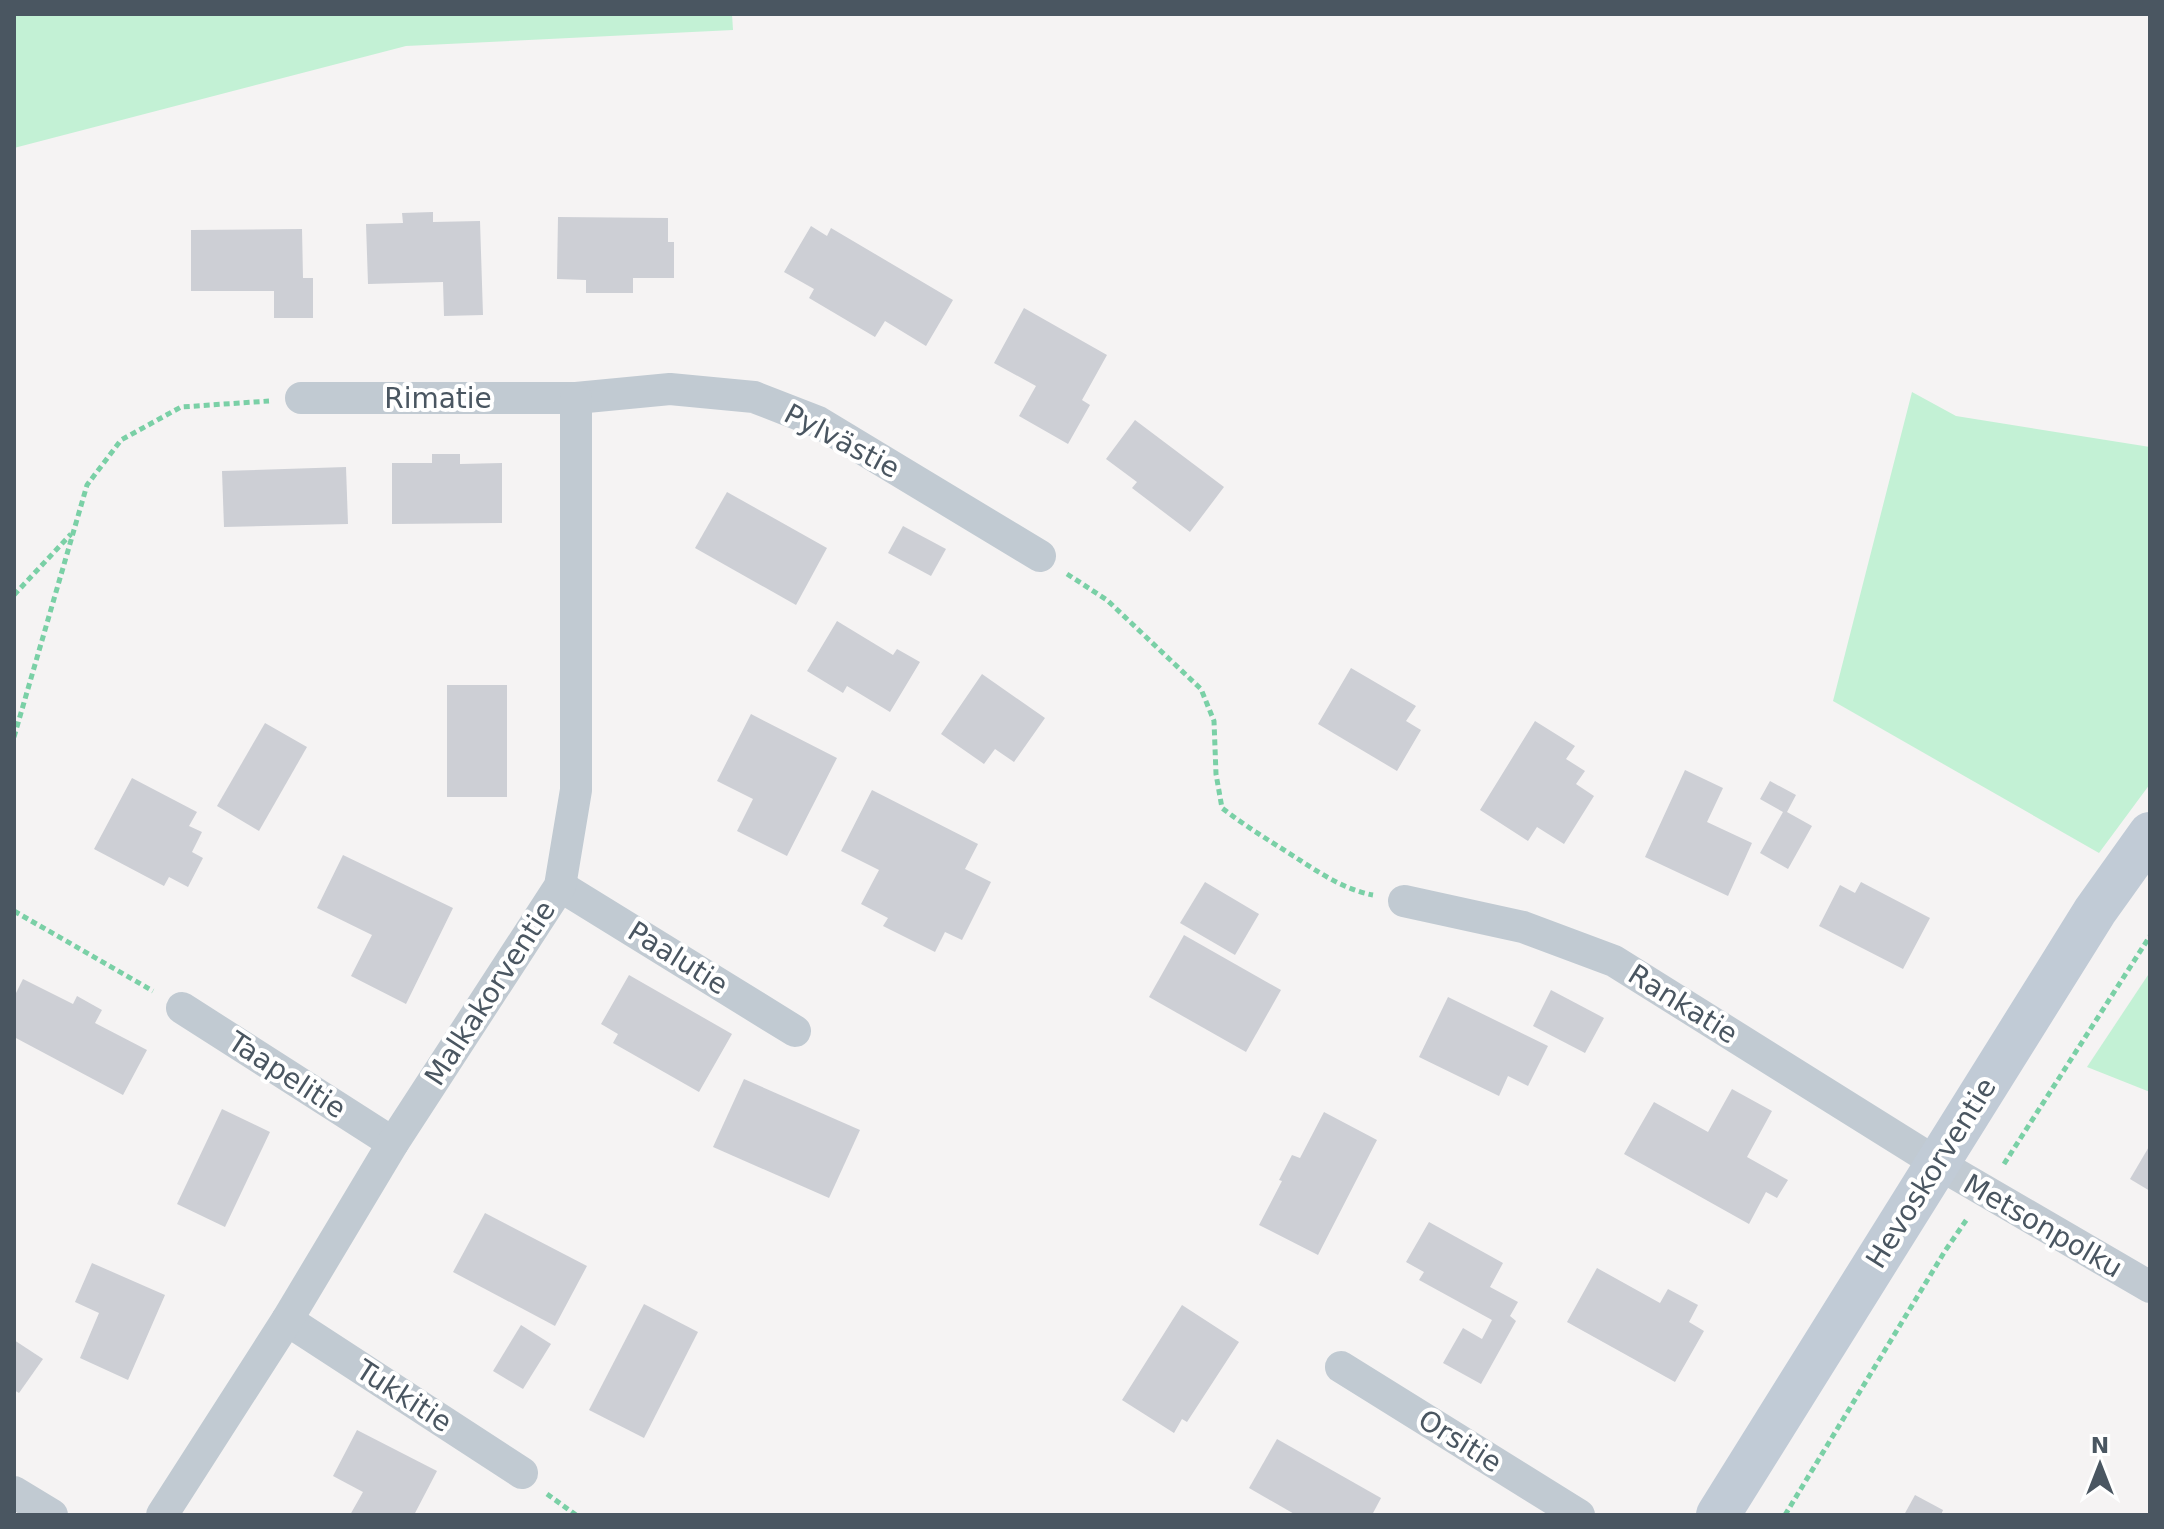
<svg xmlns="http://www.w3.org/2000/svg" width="2164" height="1529" viewBox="0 0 2164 1529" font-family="'DejaVu Sans',sans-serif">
<rect width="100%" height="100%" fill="#f5f3f3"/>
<g fill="#c3f1d5">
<polygon points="14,14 732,14 733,30 406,46 14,148"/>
<polygon points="1912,392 1956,416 2150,447 2150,784 2099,853 1833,701"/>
<polygon points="2150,972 2150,1092 2087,1067"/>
</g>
<g fill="#cdcfd5">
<polygon points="433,212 433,222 480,221 483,315 444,316 443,282 368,284 366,224 403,223 402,213"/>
<polygon points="558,217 668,218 668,242 674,242 674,278 633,278 633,293 586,293 586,280 557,279"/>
<polygon points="811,226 827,236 831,228 953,300 926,346 885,321 875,337 809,298 814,289 784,272"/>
<polygon points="302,229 303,278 313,278 313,318 274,318 274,291 191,291 191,230"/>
<polygon points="1024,308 1107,355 1082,400 1090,405 1068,444 1019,416 1036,386 994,363"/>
<polygon points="1135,420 1224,487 1190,532 1132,488 1137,482 1106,459"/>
<polygon points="432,454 460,454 460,464 502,463 502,523 392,524 392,463 432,463"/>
<polygon points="346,467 348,524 224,527 222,471"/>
<polygon points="727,492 827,548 796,605 695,548"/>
<polygon points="903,526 946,549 931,576 888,553"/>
<polygon points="837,621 893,655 897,649 920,662 890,712 847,686 843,693 807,671"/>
<polygon points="1351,668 1416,706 1406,721 1421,730 1397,771 1318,724"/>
<polygon points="982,674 1045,718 1014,762 995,749 984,764 941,734"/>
<rect x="447" y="685" width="60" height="112"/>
<polygon points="751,714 837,758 787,856 737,831 753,799 717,781"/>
<polygon points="1535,721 1575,746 1566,759 1585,771 1576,784 1594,796 1564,844 1537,827 1528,841 1480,810"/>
<polygon points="265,723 307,747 259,831 217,806"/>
<polygon points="1685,770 1723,788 1707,822 1752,843 1728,896 1645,857"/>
<polygon points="132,778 197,812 189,826 202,832 192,852 203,858 188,887 169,877 164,886 94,849"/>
<polygon points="1770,781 1796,795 1787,812 1812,826 1788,869 1760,853 1783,812 1760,799"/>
<polygon points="872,790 978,844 965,869 991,882 962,940 945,932 935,952 883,926 888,918 861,904 879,870 841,851"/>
<polygon points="343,855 453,908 406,1004 351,976 372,935 317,908"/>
<polygon points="1205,882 1259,914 1235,955 1180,923"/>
<polygon points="1861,882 1930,918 1903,969 1819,926 1840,885 1855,893"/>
<polygon points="1184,935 1281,990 1246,1052 1149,997"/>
<polygon points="629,975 732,1034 699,1092 613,1043 618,1034 601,1024"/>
<polygon points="23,979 73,1004 77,996 102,1010 95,1023 147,1050 123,1095 14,1037 14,997"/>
<polygon points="1551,990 1604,1018 1585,1053 1533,1026"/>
<polygon points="1448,997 1548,1046 1528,1086 1508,1076 1499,1096 1419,1057"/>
<polygon points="744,1079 860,1130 829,1198 713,1147"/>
<polygon points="1732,1089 1772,1111 1747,1157 1788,1180 1777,1198 1766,1192 1749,1224 1624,1154 1654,1102 1708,1132"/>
<polygon points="222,1109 270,1132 225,1227 177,1204"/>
<polygon points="1324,1112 1377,1140 1318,1255 1259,1225 1282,1181 1279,1180 1292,1155 1300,1158"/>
<polygon points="2150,1145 2150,1191 2130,1179"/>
<polygon points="485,1213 587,1266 555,1326 453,1272"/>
<polygon points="1429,1222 1503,1263 1490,1287 1518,1302 1510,1316 1516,1321 1481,1384 1443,1363 1463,1328 1482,1339 1492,1320 1419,1280 1424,1272 1406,1262"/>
<polygon points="92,1263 165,1295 128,1380 80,1358 99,1313 75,1302"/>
<polygon points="1597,1268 1660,1303 1668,1289 1698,1305 1689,1322 1704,1331 1675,1382 1567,1322"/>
<polygon points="644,1304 698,1332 644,1438 589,1410"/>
<polygon points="1182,1305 1239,1342 1187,1422 1182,1419 1174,1433 1122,1400"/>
<polygon points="521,1325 551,1344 523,1389 493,1371"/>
<polygon points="14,1340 43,1359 19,1393 14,1390"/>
<polygon points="357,1430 437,1471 414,1515 350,1515 363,1492 333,1476"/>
<polygon points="1277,1439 1381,1498 1372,1515 1296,1515 1249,1488"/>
<polygon points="1915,1495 1943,1510 1941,1515 1904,1515"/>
</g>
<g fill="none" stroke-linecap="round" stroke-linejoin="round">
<g stroke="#7ad0a6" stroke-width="5" stroke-dasharray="6 4" stroke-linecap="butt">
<path d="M 1067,574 L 1107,600 L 1201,689 L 1214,721 L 1216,774 L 1222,808 C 1245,826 1270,841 1295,857 C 1318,872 1345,890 1373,895"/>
<polyline points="14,595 71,534"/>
<polyline points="14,737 87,485 121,440 181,407 269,401"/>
<polyline points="14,911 153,991"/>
<polyline points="2004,1164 2150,936"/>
<polyline points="547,1494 576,1515"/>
<polyline points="1785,1515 1945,1251 1967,1219"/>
</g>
<g stroke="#c1cad2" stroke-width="32">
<polyline points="301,398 576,398 670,389 754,397 818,422 1040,556"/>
<polyline points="560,886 795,1031"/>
<polyline points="1404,901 1523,927 1614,961 1937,1163 2150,1287"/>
<polyline points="182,1008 393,1143"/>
<polyline points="287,1320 522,1473"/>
<polyline points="1341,1367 1579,1515"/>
<polyline points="14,1492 52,1515"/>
<polyline points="162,1515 287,1320 393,1143 560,886 576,790 576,398"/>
</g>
<polyline stroke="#c1cbd6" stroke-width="44" points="1718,1515 2095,911 2150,834"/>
</g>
<g text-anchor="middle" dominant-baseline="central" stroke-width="8" stroke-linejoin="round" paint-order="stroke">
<g font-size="28" fill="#4a5661" stroke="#fff">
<text x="438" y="398">Rimatie</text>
<text transform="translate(842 441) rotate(28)">Pylvästie</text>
<text transform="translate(678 958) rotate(32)">Paalutie</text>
<text transform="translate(490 993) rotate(-57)">Malkakorventie</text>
<text transform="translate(1683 1004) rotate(32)">Rankatie</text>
<text transform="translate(287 1075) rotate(33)">Taapelitie</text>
<text transform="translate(1931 1173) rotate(-58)">Hevoskorventie</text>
<text transform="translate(2043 1226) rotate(30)">Metsonpolku</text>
<text transform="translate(404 1396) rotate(33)">Tukkitie</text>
<text transform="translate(1460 1441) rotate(32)">Orsitie</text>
</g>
</g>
<rect width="2164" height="1529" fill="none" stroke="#4a5661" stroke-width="32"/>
<g transform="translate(2100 1465)" stroke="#ffffff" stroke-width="6" paint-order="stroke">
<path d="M0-6L14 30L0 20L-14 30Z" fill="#4a5661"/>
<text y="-12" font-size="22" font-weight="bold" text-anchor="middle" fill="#4a5661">N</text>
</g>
</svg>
